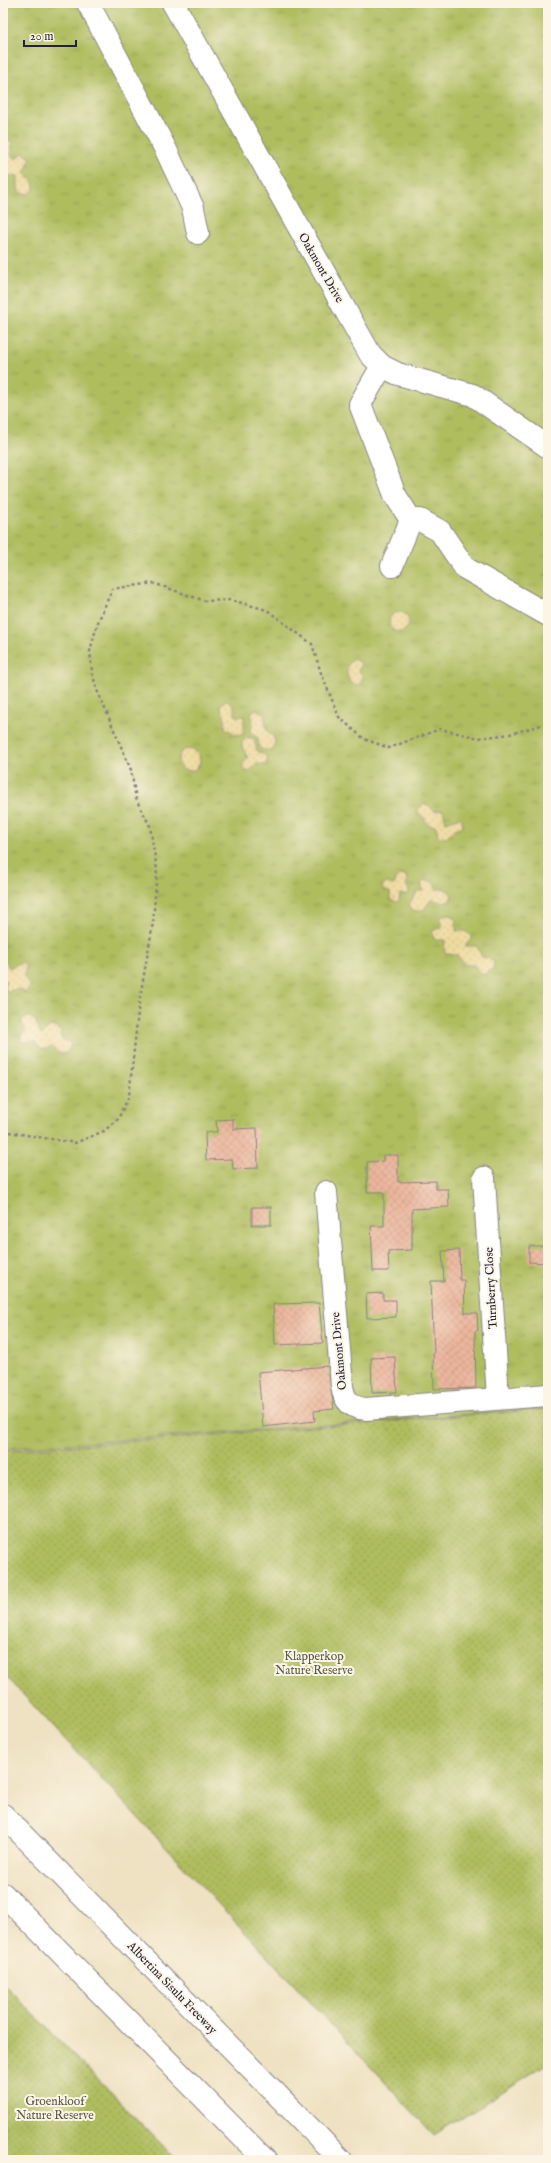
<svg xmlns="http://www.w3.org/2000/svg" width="551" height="2163" viewBox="0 0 551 2163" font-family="'IM FELL English',serif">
<defs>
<pattern id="grass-tufts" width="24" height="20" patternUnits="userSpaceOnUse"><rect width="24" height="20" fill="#afbd5f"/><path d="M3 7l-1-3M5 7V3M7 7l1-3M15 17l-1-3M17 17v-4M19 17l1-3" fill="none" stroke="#96a253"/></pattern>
<pattern id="sand-dots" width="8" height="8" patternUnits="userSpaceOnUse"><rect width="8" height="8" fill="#eeda9e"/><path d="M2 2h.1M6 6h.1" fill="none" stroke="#ccbb89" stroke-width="1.8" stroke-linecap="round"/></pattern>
<pattern id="park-dots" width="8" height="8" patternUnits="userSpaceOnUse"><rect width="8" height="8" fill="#afbd5f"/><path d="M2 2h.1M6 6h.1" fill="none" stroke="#96a253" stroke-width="1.8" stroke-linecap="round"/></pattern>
<pattern id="building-cross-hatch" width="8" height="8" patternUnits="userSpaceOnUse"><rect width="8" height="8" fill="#ecb69c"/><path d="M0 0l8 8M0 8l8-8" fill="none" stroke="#ca9c87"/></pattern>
</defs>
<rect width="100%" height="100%" fill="#fcf5e5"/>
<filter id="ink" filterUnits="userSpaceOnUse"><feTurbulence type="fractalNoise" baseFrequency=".025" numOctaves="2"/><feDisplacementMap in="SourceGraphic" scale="8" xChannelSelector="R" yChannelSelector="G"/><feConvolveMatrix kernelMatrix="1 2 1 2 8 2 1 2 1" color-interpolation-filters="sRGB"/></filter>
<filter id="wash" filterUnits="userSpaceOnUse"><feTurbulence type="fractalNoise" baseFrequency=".012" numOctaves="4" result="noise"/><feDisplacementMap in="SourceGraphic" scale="16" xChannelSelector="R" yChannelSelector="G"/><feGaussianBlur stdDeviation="0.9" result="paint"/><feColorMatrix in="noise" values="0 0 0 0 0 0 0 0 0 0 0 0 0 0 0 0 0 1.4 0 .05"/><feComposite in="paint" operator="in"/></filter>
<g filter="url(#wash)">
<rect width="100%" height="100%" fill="#efe2c3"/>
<polygon fill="url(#grass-tufts)" stroke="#68704d" points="3,3 548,3 548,1408 3,1449"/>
<g fill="url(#sand-dots)" stroke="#887e6c">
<path d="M 7,139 L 12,142 L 12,156 L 16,159 L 23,153 L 31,158 L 24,173 L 33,181 L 34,190 C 29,195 24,195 18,190 L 18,176 L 14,175 L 3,177 L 3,164 L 6,162 L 3,158 L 3,140 Z"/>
<circle cx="399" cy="622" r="10"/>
<path d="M 352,659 L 361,662 L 359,671 L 363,676 L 361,683 L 357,685 L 350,683 C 346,675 345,666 352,659 Z"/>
<polygon points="226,700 233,705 236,716 244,716 244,734 237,735 225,728 225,718 220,706"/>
<path d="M 256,709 L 264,713 C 266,718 264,722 266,727 C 269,738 279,734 273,750 L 263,750 L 259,747 L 258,738 L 250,732 L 253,723 L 251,713 Z"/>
<polygon points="249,737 254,739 257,751 268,757 266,765 256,764 250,771 245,771 242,765 248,758 242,747 242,741"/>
<circle cx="189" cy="760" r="11"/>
<path d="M 424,804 L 428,805 L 434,811 L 443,810 L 446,822 L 460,817 L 462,820 L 463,826 C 460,828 456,828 454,830 C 447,835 447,840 438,836 L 436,826 L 428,825 L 424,818 L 418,813 L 418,809 Z"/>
<polygon points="398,875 407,876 407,886 409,891 407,895 400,894 399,901 397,902 390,900 390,892 383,891 382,885 387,883 394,885"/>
<path d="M 424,880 L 433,882 L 437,890 L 443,888 L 450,892 L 452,896 L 451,900 L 445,903 C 423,897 435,900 422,911 L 413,911 L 409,904 L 418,891 L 423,891 L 421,884 Z"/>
<polygon points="449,914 456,920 456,931 465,931 471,936 471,939 465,946 477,946 482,957 490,959 494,962 493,969 483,975 474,965 465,965 457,955 447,954 444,952 445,940 435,940 433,937 432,931 442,927 440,918 443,915"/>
<polygon points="3,960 7,963 9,968 22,962 26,966 24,977 30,985 30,988 24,993 19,989 8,991 5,990 6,980 3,977"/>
<polygon points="30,1017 36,1021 40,1034 43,1034 50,1026 58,1028 61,1032 61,1039 69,1041 71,1045 67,1053 58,1053 51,1046 47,1049 41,1049 34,1041 20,1042 21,1035 26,1031 21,1022 23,1018"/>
</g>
<g fill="url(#park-dots)" stroke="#68704d">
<polygon points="548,1409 548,2063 434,2135 3,1673 3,1451"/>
<polygon points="3,1983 177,2160 3,2160"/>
</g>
<g id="blocks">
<g fill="url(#building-cross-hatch)">
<polygon points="233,1119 233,1129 257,1128 258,1168 233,1169 232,1159 206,1160 205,1132 217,1132 216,1120"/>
<polygon points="383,1155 398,1155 398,1182 436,1181 436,1189 448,1189 449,1207 412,1209 412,1250 388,1251 389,1271 373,1271 371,1226 384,1226 384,1192 367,1192 367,1162 383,1161"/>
<rect x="252" y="1207" width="19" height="18"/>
<polygon points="529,1246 548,1246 548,1263 529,1262"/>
<polygon points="459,1250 460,1280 464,1280 465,1313 477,1313 478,1330 475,1331 476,1388 434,1389 433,1354 434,1354 431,1281 444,1281 442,1251"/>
<polygon points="383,1293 383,1300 396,1300 396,1317 367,1318 366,1294"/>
<polygon points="319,1303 323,1343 275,1345 273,1304"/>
<polygon points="395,1357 397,1392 372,1393 371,1358"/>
<polygon points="328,1366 334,1409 314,1411 315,1421 263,1427 258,1372"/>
</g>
</g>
</g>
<g filter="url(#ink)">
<use href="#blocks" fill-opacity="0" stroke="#88827f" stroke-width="1"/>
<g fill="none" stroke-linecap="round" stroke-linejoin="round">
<g stroke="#88827f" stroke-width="24">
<g id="minor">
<polyline points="88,3 166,150 193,208 198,233"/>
<polyline points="173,3 370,354 382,366 398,374 473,395 548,447"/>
<polyline points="382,366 360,404 395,495 411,520 392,566"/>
<polyline points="411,520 420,520 440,531 465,568 548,615"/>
<polyline points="484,1178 498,1398"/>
<path d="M 326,1192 L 342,1386 C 344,1400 351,1408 366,1409 L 548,1395"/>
</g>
</g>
<g stroke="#88827f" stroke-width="24">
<g id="highway">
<polyline points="3,1815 341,2160"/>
<polyline points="3,1894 265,2160"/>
</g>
</g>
<polyline stroke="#88827f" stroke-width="2.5" stroke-dasharray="3 3" stroke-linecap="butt" points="3,1131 75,1143 104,1131 118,1119 129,1096 139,1003 153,923 157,870 150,826 136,799 131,770 97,690 92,672 90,651 97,625 112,589 153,583 205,601 231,600 267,610 312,644 321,673 339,717 364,739 389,748 440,729 479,738 510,734 548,723"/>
<use href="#minor" stroke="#fff" stroke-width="22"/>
<use href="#highway" stroke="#fff" stroke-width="22"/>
</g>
</g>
<g text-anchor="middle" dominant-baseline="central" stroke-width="4" stroke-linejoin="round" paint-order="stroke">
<g font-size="12" fill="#22223b" stroke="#fcf5e5">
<text transform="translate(321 268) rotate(60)">Oakmont Drive</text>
<text transform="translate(491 1288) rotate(-93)">Turnberry Close</text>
<text transform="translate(339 1351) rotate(-95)">Oakmont Drive</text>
<text transform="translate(172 1988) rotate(46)">Albertina Sisulu Freeway</text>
</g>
<g font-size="12" fill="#535848" stroke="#fcf5e5">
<text x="314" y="1656">Klapperkop<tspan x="314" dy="14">Nature Reserve</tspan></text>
<text x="55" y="2101">Groenkloof<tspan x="55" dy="14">Nature Reserve</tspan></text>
</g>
</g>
<rect width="551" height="2163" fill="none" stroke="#fcf5e5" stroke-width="16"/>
<path d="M24 40v6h52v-6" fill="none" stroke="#22223b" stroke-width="2"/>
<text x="30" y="40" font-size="12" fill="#22223b" stroke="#fcf5e5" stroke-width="3" paint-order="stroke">20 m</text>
</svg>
